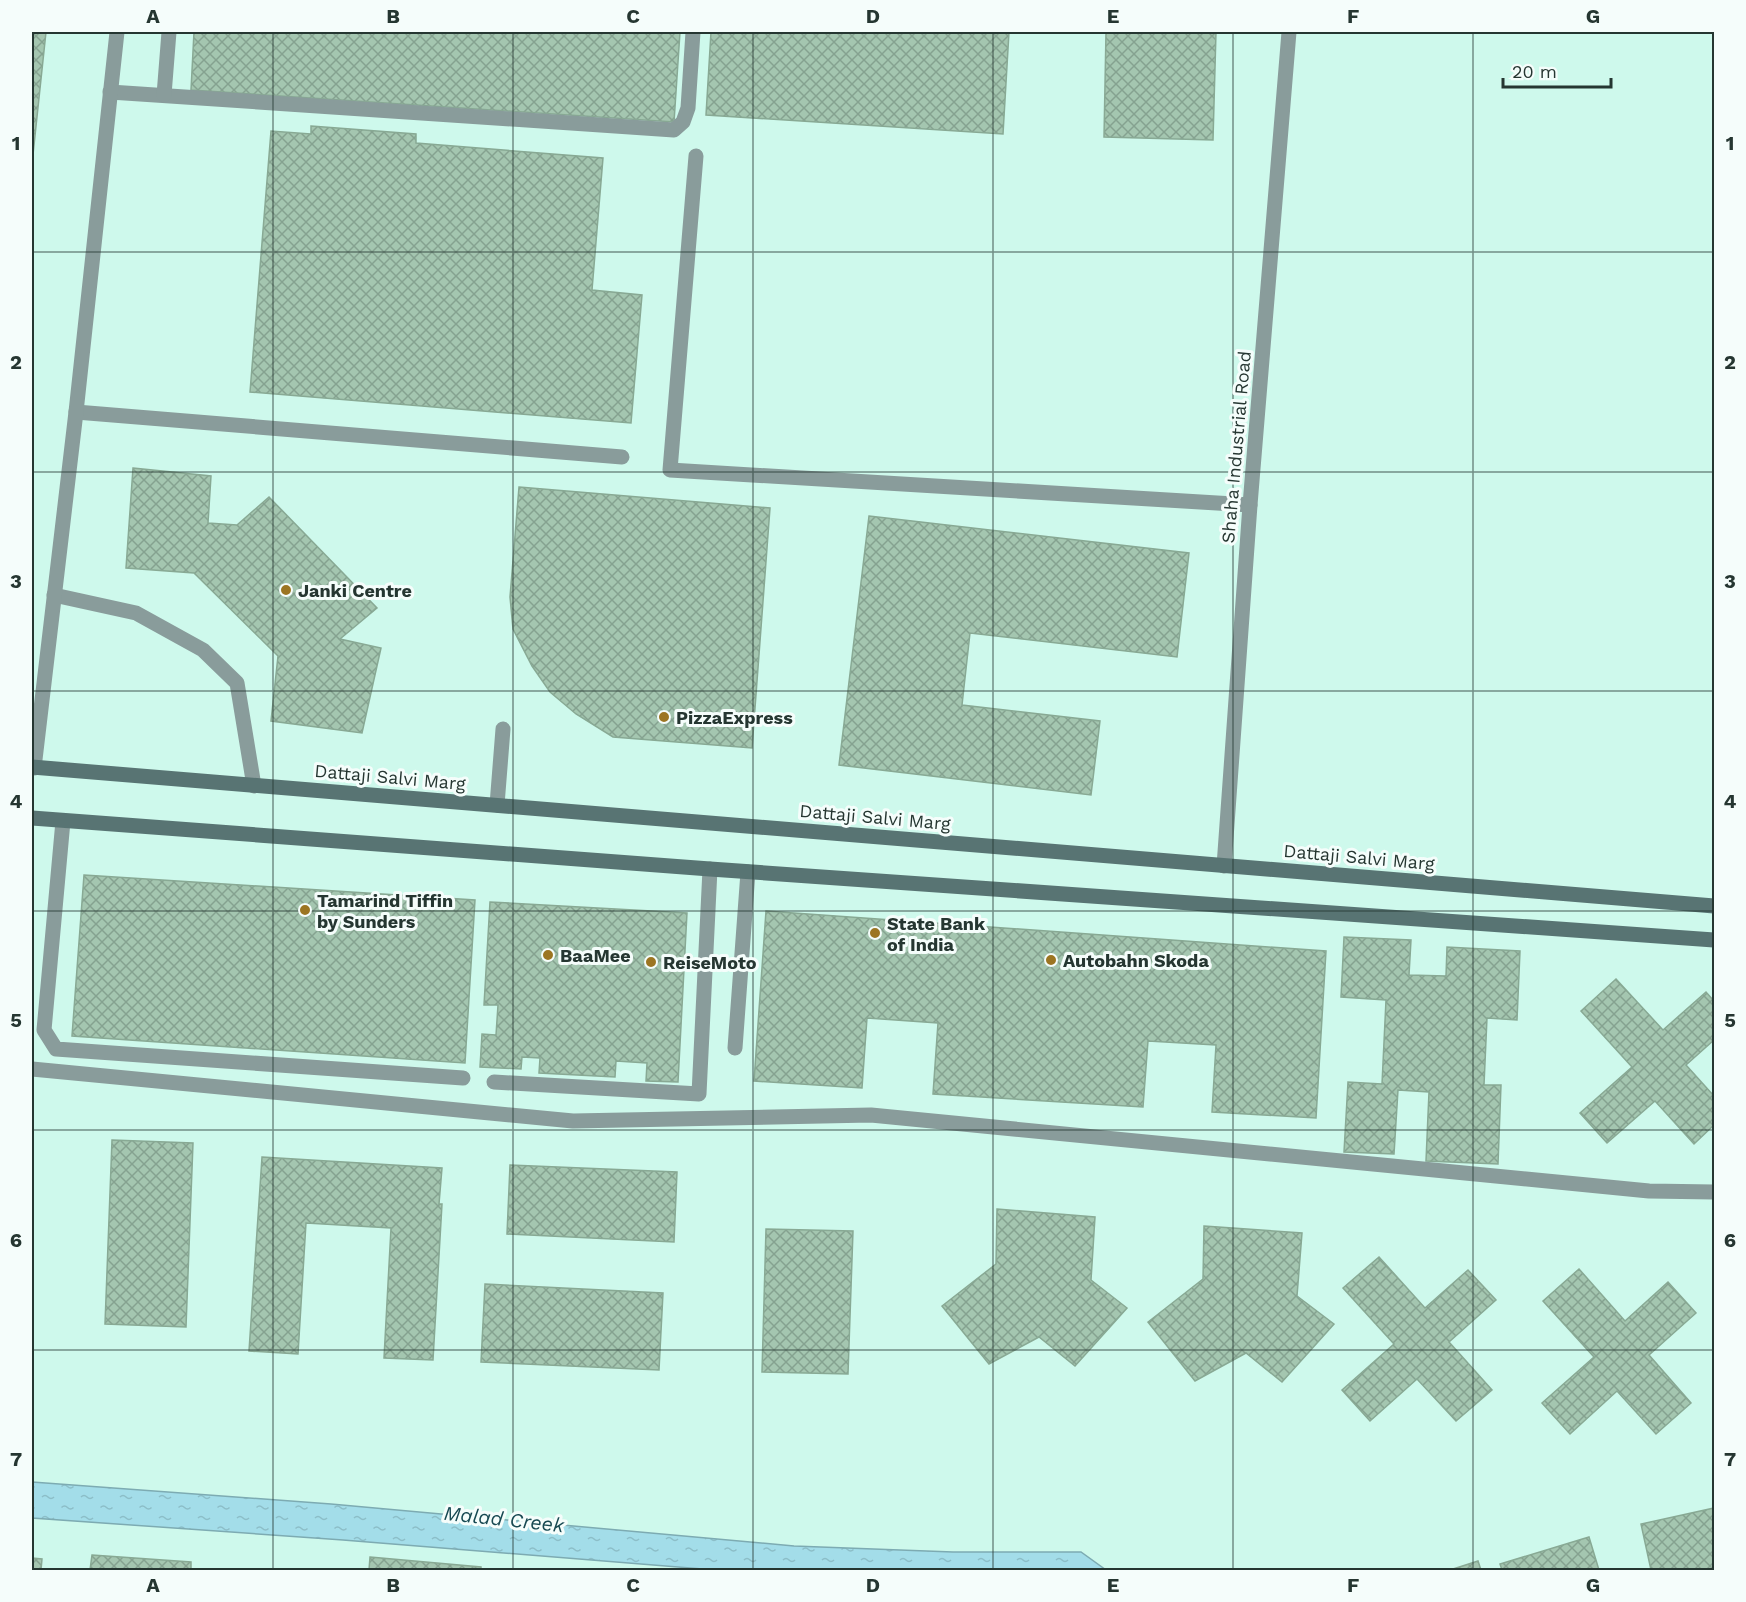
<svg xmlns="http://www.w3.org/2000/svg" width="1746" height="1602" viewBox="0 0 1746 1602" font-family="'Work Sans',sans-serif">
<defs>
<pattern id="water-ripples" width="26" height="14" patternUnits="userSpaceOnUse" patternTransform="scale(1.5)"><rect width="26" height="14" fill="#a3dde9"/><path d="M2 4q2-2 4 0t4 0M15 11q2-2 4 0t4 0" fill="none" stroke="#8cbec8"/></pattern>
<pattern id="building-cross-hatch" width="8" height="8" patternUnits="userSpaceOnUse" patternTransform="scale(1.5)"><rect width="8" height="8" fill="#a4c6b0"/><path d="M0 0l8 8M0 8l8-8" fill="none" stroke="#85a290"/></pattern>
</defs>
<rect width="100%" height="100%" fill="#cef9ec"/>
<polygon fill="url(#water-ripples)" stroke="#7dabb2" stroke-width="1.5" points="32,1482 331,1504 794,1546 953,1552 1081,1552 1106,1570 715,1570 343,1540 32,1518"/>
<g fill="url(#building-cross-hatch)" stroke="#88a994" stroke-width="1.5">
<polygon points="32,32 46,32 32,164"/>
<polygon points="194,32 680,32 674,122 191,90"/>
<polygon points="711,32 1009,32 1003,134 706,115"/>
<polygon points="1106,32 1216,32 1213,140 1104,137"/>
<polygon points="311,126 416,134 416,143 603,158 592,290 642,295 631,423 250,392 271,131 311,134"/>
<polygon points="133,468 211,476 208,523 237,525 269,497 377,608 340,639 381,648 362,733 271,721 278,656 194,573 126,568"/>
<polygon points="519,487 770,508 752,748 613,737 576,714 550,692 532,666 513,629 510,597"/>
<polygon points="869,516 1189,553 1177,657 970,633 962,705 1100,721 1091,795 839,765"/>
<polygon points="84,875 475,900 465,1063 72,1036"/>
<polygon points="490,902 687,913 678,1082 646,1081 647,1063 616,1061 615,1077 539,1073 540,1058 522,1057 521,1069 480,1067 482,1034 496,1035 498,1005 484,1005"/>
<polygon points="766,911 1326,951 1316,1118 1212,1112 1216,1045 1148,1041 1143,1107 933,1094 938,1023 867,1018 862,1088 754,1081"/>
<polygon points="1344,937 1411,940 1409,975 1446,976 1447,947 1520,951 1517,1020 1487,1018 1484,1085 1501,1085 1498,1164 1426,1161 1429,1092 1398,1090 1394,1154 1344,1152 1348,1082 1382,1084 1386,1000 1341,997"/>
<polygon points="1616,979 1663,1030 1706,992 1714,1001 1714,1040 1686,1065 1714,1096 1714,1125 1694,1144 1655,1101 1607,1143 1580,1113 1632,1067 1581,1011"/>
<polygon points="112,1140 193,1143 186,1327 105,1324"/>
<polygon points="262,1157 442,1168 439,1204 442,1204 433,1360 384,1358 391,1228 306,1223 298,1354 249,1351"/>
<polygon points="510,1165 677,1172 674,1242 507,1234"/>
<polygon points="997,1209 1095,1217 1091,1280 1127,1308 1075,1366 1039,1337 989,1364 942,1306 996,1264"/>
<polygon points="1204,1226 1302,1233 1297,1296 1334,1324 1282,1382 1246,1353 1195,1381 1148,1322 1203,1279"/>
<polygon points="766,1229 853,1231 848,1374 762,1372"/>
<polygon points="1379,1257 1425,1308 1468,1270 1496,1300 1449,1342 1492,1390 1456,1421 1417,1379 1370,1421 1342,1390 1394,1344 1343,1288"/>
<polygon points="1579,1269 1625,1321 1668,1282 1696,1313 1649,1355 1691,1403 1656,1434 1617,1391 1570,1434 1542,1403 1594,1357 1543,1301"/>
<polygon points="485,1284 663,1293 659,1370 481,1362"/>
<polygon points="1714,1508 1714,1570 1651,1570 1641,1524"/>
<polygon points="1589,1537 1599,1570 1502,1570 1500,1564"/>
<polygon points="92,1555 191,1562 191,1570 90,1570"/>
<polygon points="370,1557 481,1567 481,1570 369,1570"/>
<polygon points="32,1558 42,1559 41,1570 32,1570"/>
<polygon points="1478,1561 1481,1570 1450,1570"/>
</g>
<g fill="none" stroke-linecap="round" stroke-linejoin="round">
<g stroke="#899c9b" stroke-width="15">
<polyline points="110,92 674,130 683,122 688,108 693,32"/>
<polyline points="164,95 169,32"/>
<polyline points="696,156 670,470 1250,505"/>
<polyline points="76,412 622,457"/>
<polyline points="54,595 136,613 203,650 237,683 254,786"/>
<polyline points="497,805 503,729"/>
<polyline points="63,821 44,1030 56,1049 463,1078"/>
<polyline points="735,1048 748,872"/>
<polyline points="494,1082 699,1094 710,869"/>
</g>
<g stroke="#899c9b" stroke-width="15">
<polyline points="34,768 76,412 117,32"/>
<polyline points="1224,866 1250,505 1289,32"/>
<polyline points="32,1069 573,1121 871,1115 1649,1191 1714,1192"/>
</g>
<g stroke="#587473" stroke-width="15">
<polyline points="32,767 1714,906"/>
<polyline points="32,818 710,869 1714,940"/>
</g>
</g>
<path fill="none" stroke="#253631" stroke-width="1.5" stroke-opacity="0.55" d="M 273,32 L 273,1570M 513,32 L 513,1570M 753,32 L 753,1570M 993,32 L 993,1570M 1233,32 L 1233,1570M 1473,32 L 1473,1570M 32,252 L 1714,252M 32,472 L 1714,472M 32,691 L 1714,691M 32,911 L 1714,911M 32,1130 L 1714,1130M 32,1350 L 1714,1350"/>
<g fill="#9c7522" stroke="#f5fdfb" stroke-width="2">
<circle cx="286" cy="590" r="6"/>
<circle cx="664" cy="717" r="6"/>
<circle cx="305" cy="910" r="6"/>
<circle cx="875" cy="933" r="6"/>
<circle cx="548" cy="955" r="6"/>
<circle cx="1051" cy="960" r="6"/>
<circle cx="651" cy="962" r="6"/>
</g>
<g text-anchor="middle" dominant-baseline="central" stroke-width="6" stroke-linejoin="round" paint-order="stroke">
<g font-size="18" fill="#253631" stroke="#f5fdfb">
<text transform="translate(1236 447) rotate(-85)">Shaha Industrial Road</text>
<text transform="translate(390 777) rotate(5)">Dattaji Salvi Marg</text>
<text transform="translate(875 817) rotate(5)">Dattaji Salvi Marg</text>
<text transform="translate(1359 857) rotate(5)">Dattaji Salvi Marg</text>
</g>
<g font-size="18" font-weight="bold" fill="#253631" stroke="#f5fdfb" text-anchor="start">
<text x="298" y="590">Janki Centre</text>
<text x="676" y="717">PizzaExpress</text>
<text x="317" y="900">Tamarind Tiffin<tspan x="317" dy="21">by Sunders</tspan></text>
<text x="887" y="923">State Bank<tspan x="887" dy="21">of India</tspan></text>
<text x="560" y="955">BaaMee</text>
<text x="1063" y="960">Autobahn Skoda</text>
<text x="663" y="962">ReiseMoto</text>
</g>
<g font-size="20" font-style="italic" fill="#174952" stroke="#f5fdfb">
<text transform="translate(504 1519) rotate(6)">Malad Creek</text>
</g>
</g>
<rect width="1746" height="1602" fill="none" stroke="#f5fdfb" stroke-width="66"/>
<path d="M1503 78v9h108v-9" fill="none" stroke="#253631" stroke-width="3"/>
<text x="1512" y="78" font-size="18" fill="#253631" stroke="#f5fdfb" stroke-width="4.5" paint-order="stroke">20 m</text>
<rect x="33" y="33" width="1680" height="1536" fill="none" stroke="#253631" stroke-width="2"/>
<g font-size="20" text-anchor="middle" font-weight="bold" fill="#253631">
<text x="153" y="23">A</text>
<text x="393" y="23">B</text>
<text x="633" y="23">C</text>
<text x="873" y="23">D</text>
<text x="1113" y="23">E</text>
<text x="1353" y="23">F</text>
<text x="1593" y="23">G</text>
<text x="16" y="150">1</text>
<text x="1730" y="150">1</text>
<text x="16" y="369">2</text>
<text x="1730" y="369">2</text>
<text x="16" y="588">3</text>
<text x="1730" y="588">3</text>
<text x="16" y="808">4</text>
<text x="1730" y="808">4</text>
<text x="16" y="1027">5</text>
<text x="1730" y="1027">5</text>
<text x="16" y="1247">6</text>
<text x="1730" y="1247">6</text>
<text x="16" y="1466">7</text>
<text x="1730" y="1466">7</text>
<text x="153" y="1592">A</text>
<text x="393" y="1592">B</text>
<text x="633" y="1592">C</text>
<text x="873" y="1592">D</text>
<text x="1113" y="1592">E</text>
<text x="1353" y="1592">F</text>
<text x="1593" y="1592">G</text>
</g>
</svg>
